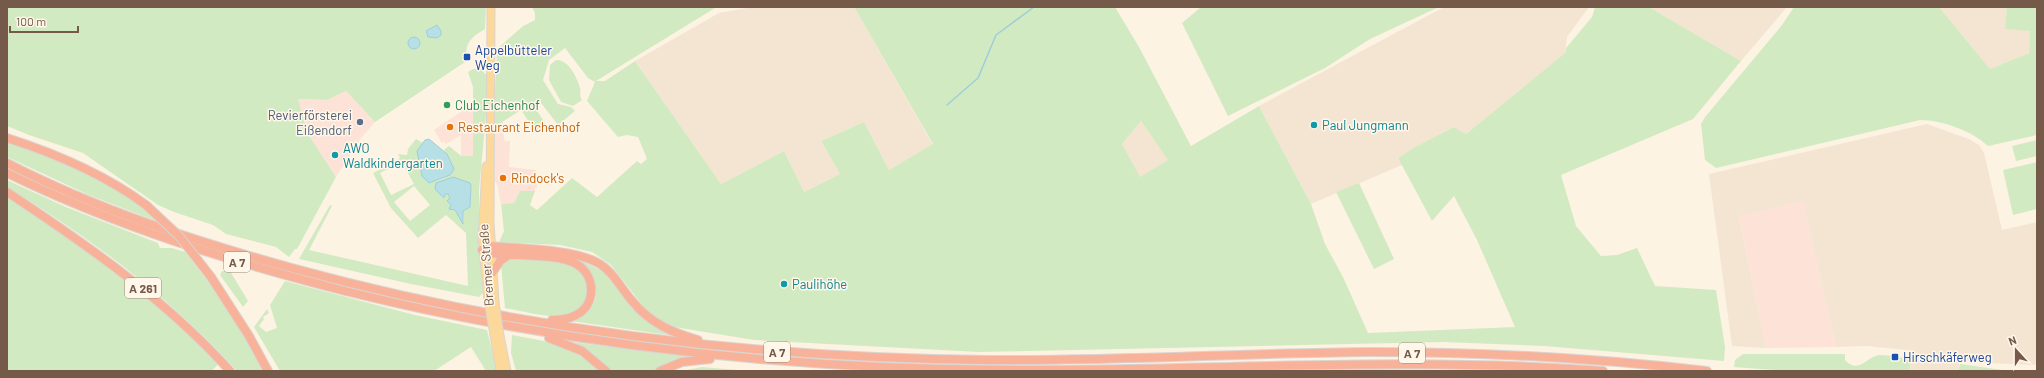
<svg xmlns="http://www.w3.org/2000/svg" width="2044" height="378" viewBox="0 0 2044 378" font-family="Barlow,sans-serif">
<rect width="100%" height="100%" fill="#fdf3e3"/>
<g fill="#f4e5d2">
<polygon points="753,7 854,7 933,145 889,170 864,122 821,141 840,174 804,192 784,151 721,184 635,61 719,13"/>
<polygon points="1444,7 1589,7 1567,37 1565,53 1466,134 1454,127 1413,148 1398,158 1402,165 1311,204 1259,106"/>
<polygon points="1649,7 1787,7 1741,61"/>
<polygon points="1939,7 2007,7 2005,29 2030,30 2029,53 1990,69"/>
<polygon points="1141,121 1169,160 1140,178 1122,144"/>
<polygon points="1927,124 1969,139 1979,145 1984,153 2002,230 2037,222 2037,365 1986,363 1960,359 1958,371 1909,371 1915,351 1867,346 1836,347 1803,202 1739,217 1766,348 1732,346 1709,174"/>
</g>
<g fill="#fde2d7">
<polygon points="346,91 375,122 361,138 336,177 308,134 305,120 297,99 327,100"/>
<polygon points="474,103 473,160 461,156 461,135 446,144 444,142 442,143 434,130"/>
<polygon points="503,122 504,141 510,141 509,167 536,170 537,188 535,188 535,191 520,191 514,203 501,204 497,183 495,182 494,127"/>
<polygon points="1803,201 1836,347 1766,348 1739,216"/>
</g>
<g fill="#d2eac2" fill-rule="evenodd">
<path d="M 7,7 L 486,7 L 485,29 C 473,36 462,44 468,60 L 375,122 L 346,91 L 327,100 L 298,99 L 308,134 L 336,177 L 297,249 L 295,249 L 289,257 L 276,247 L 226,234 L 213,225 L 174,212 L 158,205 L 83,153 L 29,135 L 7,126 Z"/>
<path d="M 532,7 L 721,7 L 715,8 L 596,81 L 605,81 L 635,61 L 721,184 L 784,151 L 804,192 L 840,174 L 821,141 L 864,122 L 889,170 L 933,144 L 854,7 L 1115,7 L 1139,47 L 1191,146 L 1259,106 L 1311,204 L 1325,244 L 1343,277 L 1368,333 L 1515,327 L 1477,240 L 1454,196 L 1432,221 L 1398,158 L 1413,148 L 1454,127 L 1466,134 L 1565,53 L 1566,48 L 1592,17 L 1595,7 L 1649,7 L 1741,61 L 1693,119 L 1561,175 L 1576,226 L 1601,256 L 1617,255 L 1637,248 L 1655,286 L 1716,290 L 1725,347 L 1724,361 L 1544,346 L 1443,342 L 979,352 L 754,340 L 680,328 L 664,324 L 647,311 L 611,265 L 592,252 L 560,245 L 499,242 L 504,231 L 501,204 L 514,203 L 520,191 L 535,191 L 530,205 L 537,210 L 572,178 L 597,197 L 637,161 L 641,164 L 647,159 L 638,137 L 627,135 L 618,137 L 587,101 L 595,82 L 588,78 L 565,48 L 549,60 L 543,80 L 558,104 L 571,107 L 575,111 L 558,125 L 538,99 L 532,103 L 547,126 L 536,133 L 521,110 L 493,128 L 497,49 L 523,26 L 535,20 L 535,13 ZM 1141,121 L 1168,160 L 1140,177 L 1122,144 Z"/>
<polygon points="1201,7 1439,7 1370,39 1325,68 1228,116 1182,23"/>
<path d="M 1794,7 L 1939,7 L 1990,69 L 2029,53 L 2030,31 L 2005,29 L 2007,7 L 2037,7 L 2037,135 L 1988,146 C 1972,131 1942,120 1920,120 L 1716,168 L 1705,160 L 1701,124 L 1705,117 L 1782,25 Z"/>
<path d="M 556,60 C 568,59 577,77 580,88 C 581,92 579,96 582,100 L 573,106 L 561,102 L 549,80 L 550,65 Z"/>
<path d="M 484,68 L 484,73 L 487,75 L 487,105 L 479,190 L 479,248 L 483,293 L 479,297 L 411,284 L 299,259 L 330,205 L 332,206 L 309,250 L 468,286 L 466,233 L 446,215 L 418,238 L 391,208 L 373,173 L 398,161 L 400,157 L 398,154 L 407,155 L 408,149 L 416,139 L 423,143 L 417,151 L 422,176 L 429,183 L 445,178 L 448,156 L 444,150 L 449,146 L 461,156 L 473,156 L 473,87 L 468,72 L 473,69 ZM 402,162 L 414,184 L 391,195 L 380,173 ZM 453,177 L 471,185 L 470,207 L 463,211 L 464,223 L 448,202 L 450,198 L 448,194 L 445,194 L 444,198 L 435,189 C 437,183 447,178 453,177 ZM 414,186 L 430,205 L 410,221 L 394,202 Z"/>
<polygon points="2037,140 2037,156 2016,161 2012,146"/>
<polygon points="7,142 84,171 130,197 156,221 89,195 7,157"/>
<polygon points="2037,162 2037,209 2013,215 2003,170"/>
<path d="M 7,180 L 66,207 L 158,243 L 160,248 L 172,248 L 185,252 L 229,308 L 265,371 L 237,371 C 171,298 91,238 7,187 Z"/>
<polygon points="1359,183 1394,259 1374,269 1336,192"/>
<polygon points="7,198 42,219 156,302 219,363 212,371 7,371"/>
<path d="M 509,257 C 526,259 549,257 565,262 C 587,269 598,298 575,313 C 560,322 522,311 505,308 L 501,265 Z"/>
<path d="M 580,260 L 606,273 L 635,308 L 675,336 L 571,321 C 606,306 600,285 580,260 Z"/>
<polygon points="222,271 230,271 248,301 243,307 220,275"/>
<polygon points="285,281 415,315 487,330 497,371 486,371 471,347 434,371 280,371 254,327 267,309 269,313 263,317 264,319 259,326 266,332 277,328 270,305"/>
<polygon points="512,335 555,343 581,354 603,371 516,371 511,353"/>
<polygon points="571,342 689,357 655,371 610,371 590,353"/>
<path d="M 1743,354 L 1845,354 L 1845,360 C 1860,375 1866,356 1880,355 C 1890,355 1902,358 1912,359 L 1909,371 L 1785,371 L 1734,367 L 1735,360 Z"/>
<polygon points="1960,364 2010,371 1958,371"/>
<polygon points="702,367 751,371 681,371"/>
<polygon points="1292,368 1539,371 1242,371"/>
</g>
<g fill="#b7dfe6" stroke="#9dcfd8">
<polygon points="437,25 441,31 441,35 437,38 428,37 426,31"/>
<circle cx="414" cy="43" r="6"/>
<polygon points="429,139 447,154 454,169 450,175 429,183 422,176 417,151 425,140"/>
<polygon points="453,177 470,183 471,185 470,207 463,211 463,224 455,210 449,209 451,205 447,201 450,198 448,194 445,194 444,198 435,189 436,183"/>
</g>
<g fill="none" stroke-linecap="round" stroke-linejoin="round">
<polyline stroke="#9dcfd8" stroke-width="1.5" points="947,105 978,78 996,35 1034,7"/>
<g stroke="#dbd4d0" stroke-width="9">
<g id="primary">
<polyline points="491,7 490,222 495,302"/>
<polyline points="486,166 482,240 488,300"/>
<polyline points="494,335 500,371"/>
<polyline points="500,336 507,371"/>
</g>
</g>
<g stroke="#dbd4d0" stroke-width="10">
<g id="motorway">
<path d="M 7,138 C 57,154 104,174 146,205"/>
<path d="M 7,163 C 98,210 194,241 292,268 C 518,330 753,358 987,360 C 1115,361 1242,353 1369,352 C 1482,352 1595,358 1707,371"/>
<path d="M 7,173 C 115,226 229,261 345,291 C 575,348 811,372 1048,370 C 1234,369 1418,357 1603,371"/>
<path d="M 7,192 C 87,245 165,299 230,371"/>
<polyline points="492,273 500,261 510,254"/>
<polyline points="211,277 249,336 268,371"/>
<path d="M 552,320 C 560,320 569,319 576,315 C 596,305 596,277 578,265 C 556,250 491,259 482,250 L 491,246 C 520,249 571,249 596,262 C 613,270 621,289 633,302 C 650,323 673,333 698,340"/>
<polyline points="549,338 582,351 606,371"/>
<polyline points="660,371 682,362 710,359"/>
</g>
</g>
<use href="#primary" stroke="#fcd89a" stroke-width="7"/>
<use href="#motorway" stroke="#f8b299" stroke-width="8"/>
<g stroke="#dbd4d0" stroke-width="9" stroke-linecap="butt">
<g id="primary-bridge">
<polyline points="488,300 494,335"/>
<polyline points="495,302 500,336"/>
</g>
</g>
<g stroke="#dbd4d0" stroke-width="10" stroke-linecap="butt">
<polyline id="motorway-bridge" points="146,205 179,236 211,277"/>
</g>
<use href="#primary-bridge" stroke="#fcd89a" stroke-width="7"/>
<use href="#motorway-bridge" stroke="#f8b299" stroke-width="8"/>
</g>
<g fill="#1a4fb4" stroke="#fff7ea" stroke-width="1.5">
<rect x="463" y="53" width="8" height="8" rx="2"/>
<rect x="1891" y="353" width="8" height="8" rx="2"/>
</g>
<circle fill="#2e9e5b" stroke="#fff7ea" stroke-width="1.5" cx="447" cy="105" r="4"/>
<circle fill="#5c6f8a" stroke="#fff7ea" stroke-width="1.5" cx="360" cy="122" r="4"/>
<g fill="#0f9aa8" stroke="#fff7ea" stroke-width="1.5">
<circle cx="1314" cy="125" r="4"/>
<circle cx="335" cy="155" r="4"/>
<circle cx="784" cy="284" r="4"/>
</g>
<g fill="#e8710a" stroke="#fff7ea" stroke-width="1.5">
<circle cx="450" cy="127" r="4"/>
<circle cx="503" cy="178" r="4"/>
</g>
<g text-anchor="middle" dominant-baseline="central" stroke-width="3" stroke-linejoin="round" paint-order="stroke">
<g fill="#fff7ea" stroke="#9e8879" stroke-width="1">
<rect x="224" y="252" width="26" height="20" rx="3"/>
<rect x="125" y="278" width="36" height="20" rx="3"/>
<rect x="764" y="342" width="26" height="20" rx="3"/>
<rect x="1399" y="343" width="26" height="20" rx="3"/>
</g>
<g font-size="12" font-weight="bold" fill="#755949">
<text x="237" y="262">A 7</text>
<text x="143" y="288">A 261</text>
<text x="777" y="352">A 7</text>
<text x="1412" y="353">A 7</text>
</g>
<g font-size="13" fill="#164399" stroke="#fff7ea" text-anchor="start">
<text x="475" y="50">Appelbütteler<tspan x="475" dy="15">Weg</tspan></text>
<text x="1903" y="357">Hirschkäferweg</text>
</g>
<g font-size="13" fill="#27864d" stroke="#fff7ea" text-anchor="start">
<text x="455" y="105">Club Eichenhof</text>
</g>
<g font-size="13" fill="#4e5e75" stroke="#fff7ea" text-anchor="end">
<text x="352" y="115">Revierförsterei<tspan x="352" dy="15">Eißendorf</tspan></text>
</g>
<g font-size="13" fill="#0d838f" stroke="#fff7ea" text-anchor="start">
<text x="1322" y="125">Paul Jungmann</text>
<text x="343" y="148">AWO<tspan x="343" dy="15">Waldkindergarten</tspan></text>
<text x="792" y="284">Paulihöhe</text>
</g>
<g font-size="13" fill="#c56008" stroke="#fff7ea" text-anchor="start">
<text x="458" y="127">Restaurant Eichenhof</text>
<text x="511" y="178">Rindock's</text>
</g>
<g font-size="13" fill="#755949" stroke="#fff7ea">
<text transform="translate(486 265) rotate(-94)">Bremer Straße</text>
</g>
</g>
<rect width="2044" height="378" fill="none" stroke="#755949" stroke-width="16"/>
<g transform="translate(2016 350) rotate(339)" stroke="#fff7ea" stroke-width="3" paint-order="stroke">
<path d="M0-3L7 15L0 10L-7 15Z" fill="#755949"/>
<text y="-6" font-size="11" font-weight="bold" text-anchor="middle" fill="#755949">N</text>
</g>
<path d="M10 26v6h68v-6" fill="none" stroke="#755949" stroke-width="2"/>
<text x="16" y="26" font-size="12" fill="#755949" stroke="#fff7ea" stroke-width="3" paint-order="stroke">100 m</text>
</svg>
